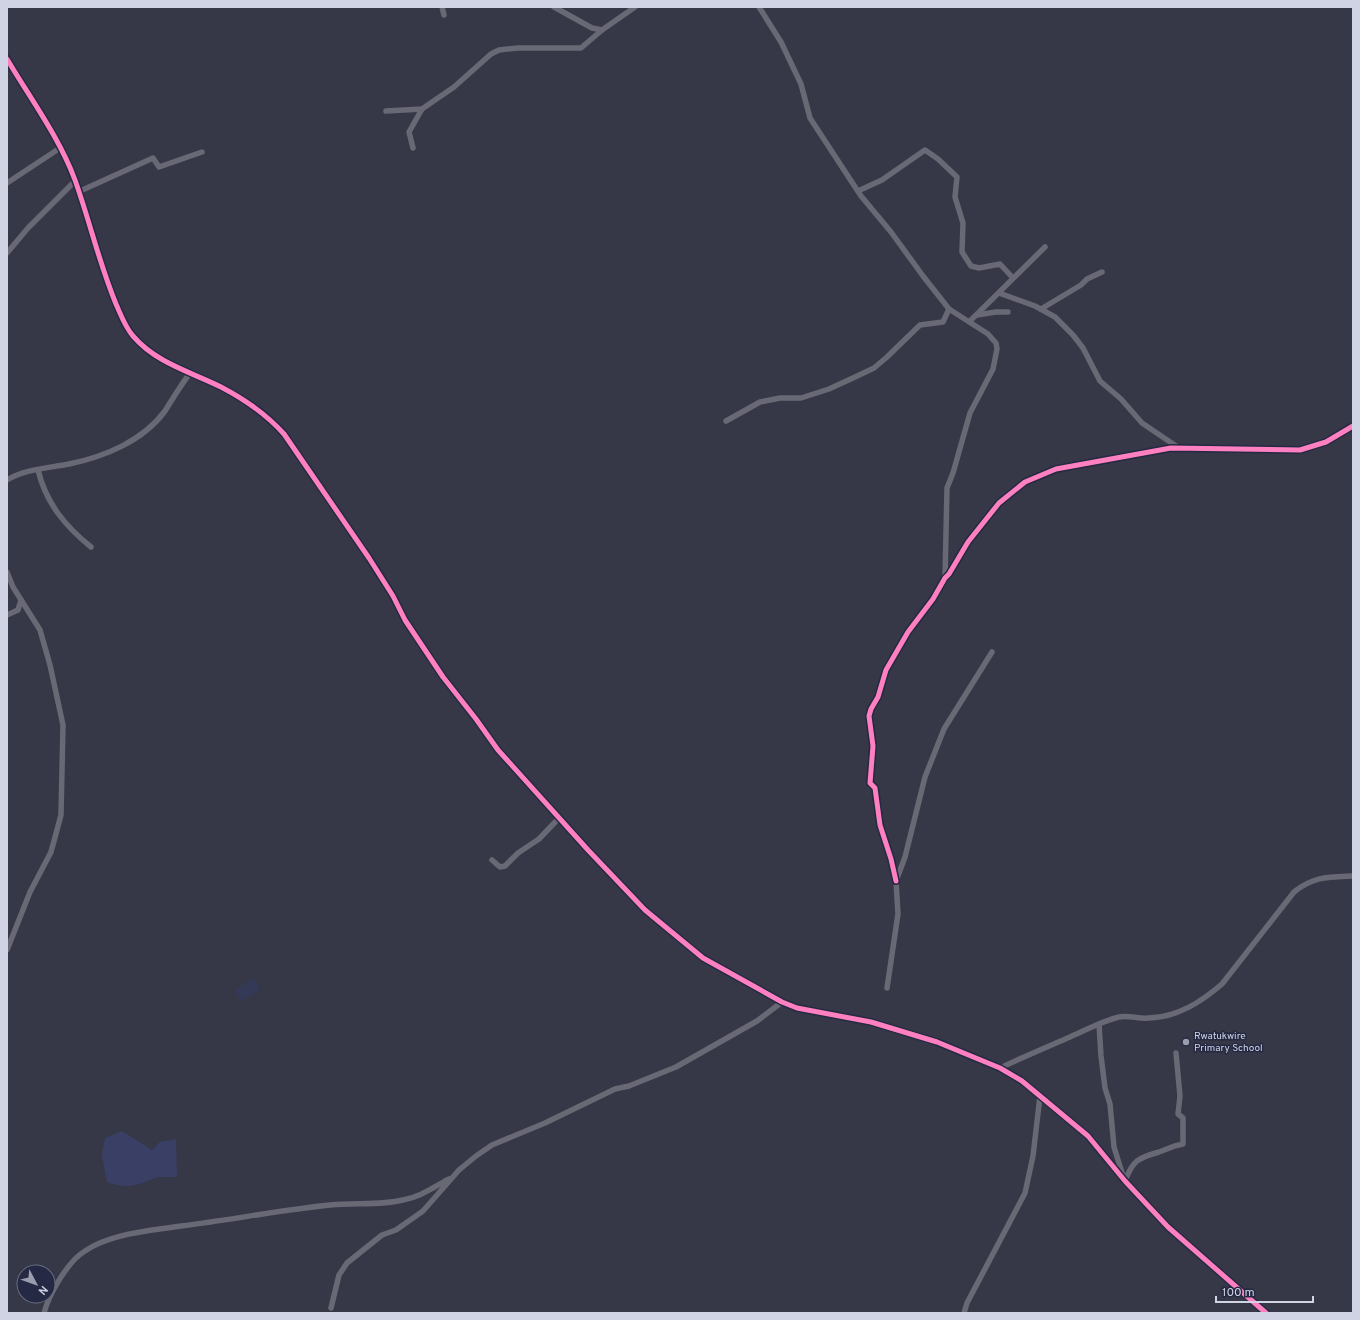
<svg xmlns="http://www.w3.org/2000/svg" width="1360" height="1320" viewBox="0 0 1360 1320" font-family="Overpass,sans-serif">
<rect width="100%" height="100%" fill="#363847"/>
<polygon fill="#343958" points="253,979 260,990 241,1001 235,990"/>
<path fill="#3a3f65" d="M 122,1131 L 152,1150 L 160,1142 L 176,1139 L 177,1177 C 170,1178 161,1176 155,1178 C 135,1186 128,1189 107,1182 L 102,1155 L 105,1138 Z"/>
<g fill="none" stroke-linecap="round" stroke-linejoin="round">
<g stroke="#686975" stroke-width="5.5">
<polyline points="442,7 444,15"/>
<polyline points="554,7 592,28 602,30 635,7"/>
<polyline points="759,7 781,42 801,84 810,118 861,196 891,232 923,276 949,309 988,334 996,343 997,349 993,369 970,413 953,473 947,488 945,578"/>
<polyline points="386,111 422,109 454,87 491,54 499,50 518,48 581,48 602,30"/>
<polyline points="413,148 409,132 422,109"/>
<polyline points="7,183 60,148"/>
<polyline points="858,191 882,180 925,150 938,159 957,177 955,197 963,223 962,252 971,266 979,268 1000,264 1012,277"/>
<polyline points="78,192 153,158 159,167 202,152"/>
<polyline points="7,253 28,228 75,181"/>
<polyline points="999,293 1035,306 1055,317 1073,335 1083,348 1100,381 1121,399 1142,423 1179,448"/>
<polyline points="1041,309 1081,285 1087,279 1102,272"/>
<polyline points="977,315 996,312 1008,312"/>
<polyline points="970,321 1045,247"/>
<polyline points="726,421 760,402 780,398 801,398 829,389 853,378 874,368 887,357 920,325 943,322 949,309"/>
<path d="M 38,470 C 46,503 65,526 91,547"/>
<path d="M 7,480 C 25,469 49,468 69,464 C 104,457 143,441 165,411 C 173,398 181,385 190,373"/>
<polyline points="7,572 13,587 40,630 50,665 63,725 61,815 51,852 30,892 7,950"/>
<polyline points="7,615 18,610 21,600"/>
<polyline points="492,860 500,867 505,866 518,853 539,839 559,818"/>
<polyline points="896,881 891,859 880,825 875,788 870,783 873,746 869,716 871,709 878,697 886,670 908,632 933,599 945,578 949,574 968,542 999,503 1025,482 1056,469 1171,448 1300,450 1326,442 1353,426"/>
<polyline points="887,988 898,914 896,881 905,857 925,777 944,729 992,652"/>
<polyline points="1099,1024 1101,1056 1105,1088 1110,1104 1114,1147 1124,1179"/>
<path d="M 1000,1068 C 1023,1057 1047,1047 1070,1037 C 1086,1030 1102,1021 1119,1017 C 1129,1015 1138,1019 1149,1018 C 1178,1017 1201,1002 1222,984 L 1294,892 C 1314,876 1329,877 1353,876"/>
<path d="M 1125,1181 C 1133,1160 1138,1158 1159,1152 C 1168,1149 1171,1146 1183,1144 L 1183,1118 L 1178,1114 L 1180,1096 L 1176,1053"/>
<polyline points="331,1308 339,1275 347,1263 382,1235 396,1230 423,1211 459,1170 476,1156 492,1145 545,1123 615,1089 629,1086 676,1067 757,1021 782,1002"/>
<path d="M 44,1313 C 49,1294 68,1261 85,1251 C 112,1233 150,1231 181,1226 C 231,1220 280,1210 330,1205 C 355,1202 379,1206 403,1200 C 420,1197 434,1187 449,1179"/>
<polyline points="964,1313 967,1303 1025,1193 1033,1156 1040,1096"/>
</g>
<path stroke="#686975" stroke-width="7" d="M 7,59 C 30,98 59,137 75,180 C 90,222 99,263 116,304 C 121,315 125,327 133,336 C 156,363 191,372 221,387 C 244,399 267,415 284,434 L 369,558 L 393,596 L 405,620 L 443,677 L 476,719 L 498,750 L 588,850 L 645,910 L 703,958 L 782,1002 L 797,1008 L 871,1022 L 937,1042 L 1000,1068 L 1022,1081 L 1088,1136 L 1125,1181 L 1168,1227 L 1266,1313"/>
<g stroke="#252943" stroke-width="8">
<g id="cycleway">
<path d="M 7,59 C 30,98 59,137 75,180 C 90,222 99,263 116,304 C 121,315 125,327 133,336 C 156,363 191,372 221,387 C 244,399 267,415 284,434 L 369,558 L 393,596 L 405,620 L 443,677 L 476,719 L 498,750 L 588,850 L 645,910 L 703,958 L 782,1002 L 797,1008 L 871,1022 L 937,1042 L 1000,1068 L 1022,1081 L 1088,1136 L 1125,1181 L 1168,1227 L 1266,1313"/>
<polyline points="896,881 891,859 880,825 875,788 870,783 873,746 869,716 871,709 878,697 886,670 908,632 933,599 945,578 949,574 968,542 999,503 1025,482 1056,469 1171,448 1300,450 1326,442 1353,426"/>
</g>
</g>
<use href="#cycleway" stroke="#ff80c0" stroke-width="5"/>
</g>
<circle fill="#999dad" stroke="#252943" stroke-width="1.5" cx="1186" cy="1042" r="4"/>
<g text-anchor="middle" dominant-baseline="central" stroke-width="3" stroke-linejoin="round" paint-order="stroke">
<g font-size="10" fill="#cfd3e4" stroke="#252943" text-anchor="start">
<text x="1194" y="1036">Rwatukwire<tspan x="1194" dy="12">Primary School</tspan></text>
</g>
</g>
<rect width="1360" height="1320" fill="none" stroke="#cfd3e4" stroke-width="16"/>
<g transform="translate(36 1284) rotate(131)"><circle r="19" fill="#252943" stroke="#696d83"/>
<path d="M0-3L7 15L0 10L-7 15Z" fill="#999dad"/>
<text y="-6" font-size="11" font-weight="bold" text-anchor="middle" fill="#cfd3e4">N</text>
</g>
<path d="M1216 1296v6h97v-6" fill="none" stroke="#cfd3e4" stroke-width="2"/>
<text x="1222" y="1296" font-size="12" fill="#cfd3e4" stroke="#252943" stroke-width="3" paint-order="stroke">100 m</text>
</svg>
